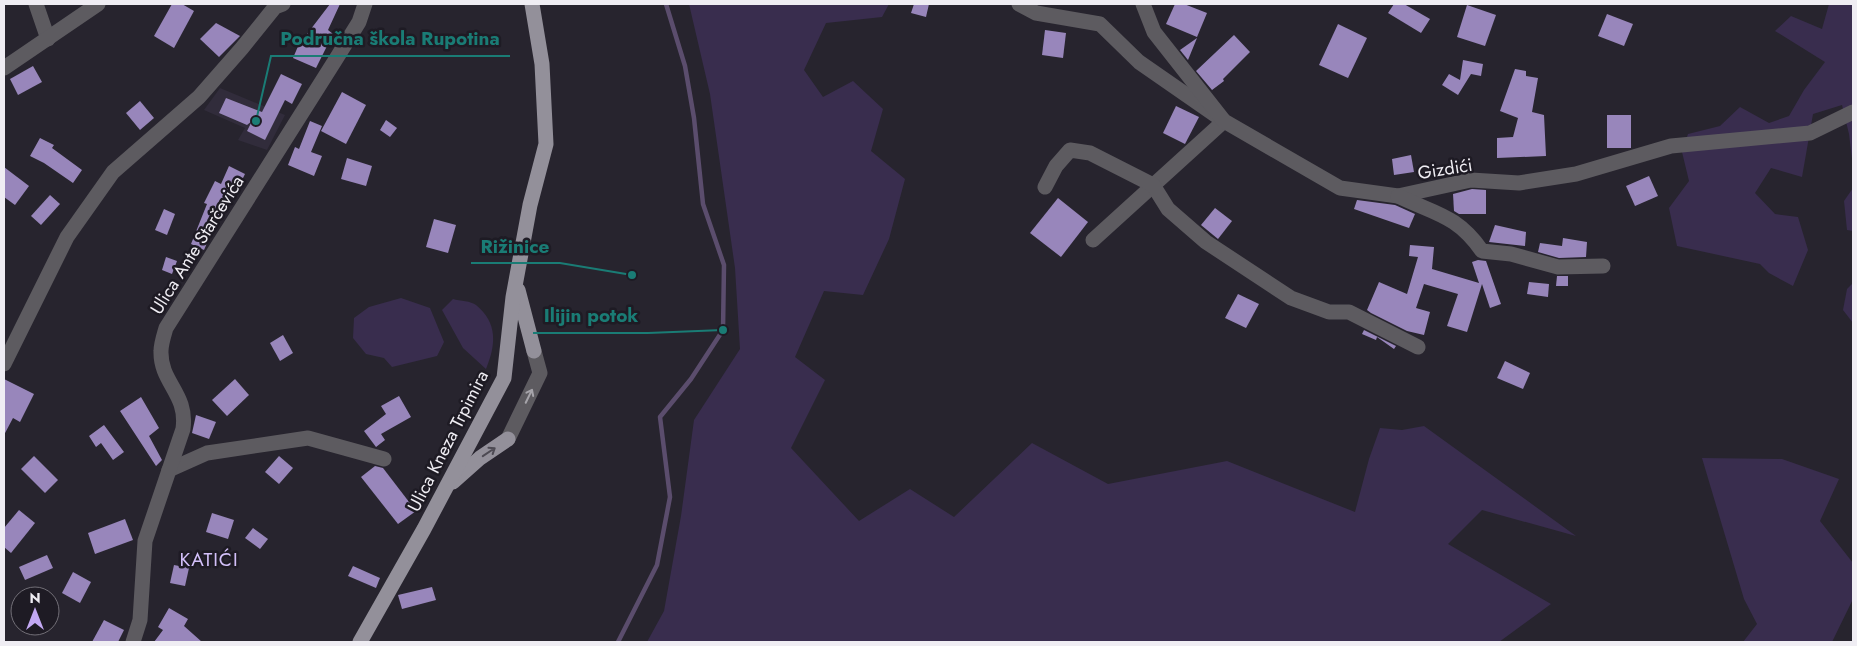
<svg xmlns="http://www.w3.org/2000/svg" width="1857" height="646" viewBox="0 0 1857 646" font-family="Jost,sans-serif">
<rect width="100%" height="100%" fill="#27242e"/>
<polygon fill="#312c3b" points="220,88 285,115 267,150 238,140 245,128 204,110"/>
<g fill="#392d4e">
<polygon points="689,4 889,4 882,17 826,23 804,70 823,97 853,81 883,109 871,151 905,179 889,239 863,295 824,291 795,357 825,380 791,448 859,521 910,489 954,517 1032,443 1108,484 1227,461 1355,512 1369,459 1380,428 1402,430 1424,426 1576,536 1482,510 1448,544 1551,604 1499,642 647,642 664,611 681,516 694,420 740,349 735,268 710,94"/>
<polygon points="1829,4 1853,4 1853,167 1849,134 1842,105 1813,114 1802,177 1771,168 1755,193 1775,214 1798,217 1808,250 1793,286 1769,273 1760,264 1677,246 1669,208 1689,181 1682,152 1688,134 1720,126 1740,107 1769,123 1789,116 1804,90 1825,62 1775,31 1791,16 1822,29"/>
<polygon points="1853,188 1853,231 1847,230 1844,201"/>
<polygon points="1853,283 1853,323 1843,310 1847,289"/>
<polygon points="401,298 430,308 444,342 437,356 392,367 384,358 366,354 353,338 354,318 369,307"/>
<path d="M 453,299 C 460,301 471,301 476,305 C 498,323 496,345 486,369 L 463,348 L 442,310 Z"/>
<polygon points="1702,458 1782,459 1839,479 1820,521 1853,563 1853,599 1832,642 1743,642 1757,624 1744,599"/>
</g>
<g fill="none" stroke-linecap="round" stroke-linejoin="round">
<polyline stroke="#5b4d6d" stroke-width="4.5" points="618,642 657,565 670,497 660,417 691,379 723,330 724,265 703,204 694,118 685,66 666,4"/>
</g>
<g fill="#9886bb">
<polygon points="172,4 182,4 194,11 174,48 154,36"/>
<polygon points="330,4 340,4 328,30 333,34 316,68 293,58 302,37 304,38"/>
<polygon points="914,4 929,4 926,17 911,13"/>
<polygon points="1175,4 1184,4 1207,13 1197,37 1166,24"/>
<polygon points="1394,4 1404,4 1430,19 1421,33 1388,13"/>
<polygon points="1467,5 1496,15 1485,46 1457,37"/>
<polygon points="1607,14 1633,24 1624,46 1598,36"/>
<polygon points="216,23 240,36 219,57 200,39"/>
<polygon points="1338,24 1367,38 1348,78 1319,65"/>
<polygon points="1045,30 1066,33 1063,58 1042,55"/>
<polygon points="1234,35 1250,52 1223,79 1224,81 1212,90 1196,71"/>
<polygon points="1197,38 1188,60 1180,50"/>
<polygon points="1463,60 1483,64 1481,76 1471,74 1458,95 1442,85 1449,74 1460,80"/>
<polygon points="33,66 42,82 18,95 10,79"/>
<polygon points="1515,69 1526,71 1526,76 1538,78 1532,112 1544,115 1546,156 1497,158 1497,138 1513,137 1518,118 1500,111"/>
<polygon points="281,74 302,84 292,104 285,100 265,140 247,131 252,121 247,125 219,113 226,98 262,112"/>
<polygon points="342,92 366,105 346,144 321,131"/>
<polygon points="140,101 154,118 140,130 126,113"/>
<polygon points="1176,106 1199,117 1185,144 1163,133"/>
<rect x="1607" y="115" width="24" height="33"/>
<polygon points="386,120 397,128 390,137 380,130"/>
<polygon points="310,121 322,126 311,152 322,156 314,176 288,165 295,147 299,149"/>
<polygon points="40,138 54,145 52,148 82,170 73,183 44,163 30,156"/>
<polygon points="1411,155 1414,172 1394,175 1392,159"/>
<polygon points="347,158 372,166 366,186 341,179"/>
<polygon points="229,166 245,174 240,184 237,183 221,211 204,250 191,244 207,204 204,203 215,181 221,184"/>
<polygon points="4,167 29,186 15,205 4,197"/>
<polygon points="1649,176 1658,196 1635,206 1626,186"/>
<polygon points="1472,189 1486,190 1486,214 1459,214 1454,211 1453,194"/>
<polygon points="50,195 60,204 41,225 31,216"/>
<polygon points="1058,198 1088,222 1061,257 1030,233"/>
<polygon points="1357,200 1395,205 1415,214 1409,228 1354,209"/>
<polygon points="1215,208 1232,221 1218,239 1201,225"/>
<polygon points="164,209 175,214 167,235 155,230"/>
<polygon points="434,219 456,225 448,253 426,247"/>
<polygon points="1495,225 1526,232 1525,246 1489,242"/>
<polygon points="1563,238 1587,242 1586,257 1559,258 1538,252 1540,243 1562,246"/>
<polygon points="1410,245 1434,247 1432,269 1479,283 1472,262 1478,260 1486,261 1501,304 1490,308 1482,284 1467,332 1447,326 1458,294 1424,284 1416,308 1430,312 1424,335 1407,331 1371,313 1367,310 1379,282 1407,294 1418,257 1409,256"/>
<polygon points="166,257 177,261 172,274 162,270"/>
<polygon points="1557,276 1568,276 1568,286 1556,286"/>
<polygon points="1529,282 1549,284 1548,297 1527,294"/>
<polygon points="1238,294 1259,304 1246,328 1225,318"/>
<polygon points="1364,330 1396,346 1394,349 1377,337 1376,340 1362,334"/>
<polygon points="283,335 293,353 280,361 270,343"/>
<polygon points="1505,361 1530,373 1523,389 1497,378"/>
<polygon points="4,379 34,394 20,422 13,418 4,435"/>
<polygon points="235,379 249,395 227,416 212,400"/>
<polygon points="399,396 411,417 381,434 385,440 376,447 364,431 386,414 381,406"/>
<polygon points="141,397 159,428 149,436 162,460 156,466 120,411"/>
<polygon points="196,415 216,422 209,439 192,433"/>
<polygon points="104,425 124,452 113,460 101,443 96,447 89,436"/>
<polygon points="34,456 58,480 45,493 21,469"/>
<polygon points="279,456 293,468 279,484 265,472"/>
<polygon points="375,466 383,468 416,511 398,524 361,477"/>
<polygon points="19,510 35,523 11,553 4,547 4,528"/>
<polygon points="212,513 234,520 228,539 206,532"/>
<polygon points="125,519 133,540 95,554 88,533"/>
<polygon points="253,528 268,539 260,549 245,538"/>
<polygon points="47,555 53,568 25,580 19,567"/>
<polygon points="174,565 189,568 185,586 170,583"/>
<polygon points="353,566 380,578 376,588 348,576"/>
<polygon points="73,572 91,582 80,603 62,593"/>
<polygon points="432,587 436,600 402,609 398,595"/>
<polygon points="169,608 188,619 184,626 202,642 154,642 163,630 158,627"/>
<polygon points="104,620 124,630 118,642 92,642"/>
</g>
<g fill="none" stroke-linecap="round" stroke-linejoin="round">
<g stroke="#5d5b60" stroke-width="15">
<polyline points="36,4 48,39"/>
<polyline points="1019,4 1036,13 1100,24 1139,62 1224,121 1093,240"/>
<polyline points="1143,4 1154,32 1224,121 1340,188 1398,196 1471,180 1519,183 1576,174 1671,146 1810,133 1853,112"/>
<polyline points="4,68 98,4"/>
<polyline points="1045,187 1056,166 1070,150 1090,153 1153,185 1168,209 1206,242 1291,298 1329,312 1349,312 1418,347"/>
<path d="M 1398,196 C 1435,214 1457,215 1482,251 L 1511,254 L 1558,267 L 1603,266"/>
<polyline points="4,364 67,237 113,172 199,97 242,48 275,7 283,4"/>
<polyline points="508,439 540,373 534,351"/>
<polyline points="169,470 207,453 308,438 384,459"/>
<path d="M 133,642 L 140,620 L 145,541 L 183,429 C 188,393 160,383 161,351 C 161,344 164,335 166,328 L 336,59 L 359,22 L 365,4"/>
</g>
<g stroke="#93909a" stroke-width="15">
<polyline points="518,290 534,351"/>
<polyline points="453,482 480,458 508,439"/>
<polyline points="360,642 424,529 504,378 513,297 530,205 546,144 542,64 532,4"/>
</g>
</g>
<defs><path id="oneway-shaft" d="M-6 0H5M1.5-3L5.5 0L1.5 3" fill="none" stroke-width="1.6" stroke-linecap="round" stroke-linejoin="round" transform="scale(1.25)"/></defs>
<use stroke="#a6a4aa" href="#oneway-shaft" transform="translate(529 396) rotate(-64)"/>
<use stroke="#4d4a53" href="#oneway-shaft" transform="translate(489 452) rotate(-34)"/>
<g text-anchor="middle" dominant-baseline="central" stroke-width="5" stroke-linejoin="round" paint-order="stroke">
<g font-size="18" fill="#efedf3" stroke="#1e1b24">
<text transform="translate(1445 169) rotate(-9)">Gizdići</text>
<text transform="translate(197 245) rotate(-58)">Ulica Ante Starčevića</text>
<text transform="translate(448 441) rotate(-63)">Ulica Kneza Trpimira</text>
</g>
<g font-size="19" letter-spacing="1" fill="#d3c0f9" stroke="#1e1b24">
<text x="209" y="559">KATIĆI</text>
</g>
</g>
<path fill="none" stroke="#1a7c75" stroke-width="2" d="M256 121L271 56H510M632 275L560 263H471M723 330L648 333H533"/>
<g fill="#1a7c75" stroke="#1e1b24" stroke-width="2">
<circle cx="256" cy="121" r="5"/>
<circle cx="632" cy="275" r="5"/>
<circle cx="723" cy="330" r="5"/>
</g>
<g font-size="19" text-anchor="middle" font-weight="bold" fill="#1a7c75" stroke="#1e1b24" stroke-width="5" stroke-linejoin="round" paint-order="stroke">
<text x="390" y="45">Područna škola Rupotina</text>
<text x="515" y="253">Rižinice</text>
<text x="591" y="322">Ilijin potok</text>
</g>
<rect width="1857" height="646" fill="none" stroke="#efedf3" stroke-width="10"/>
<g transform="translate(35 611)"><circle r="24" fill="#1e1b24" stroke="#726f77"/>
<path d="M0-4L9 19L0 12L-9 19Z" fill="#c2a8f3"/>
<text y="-8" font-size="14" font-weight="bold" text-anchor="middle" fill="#efedf3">N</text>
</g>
</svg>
